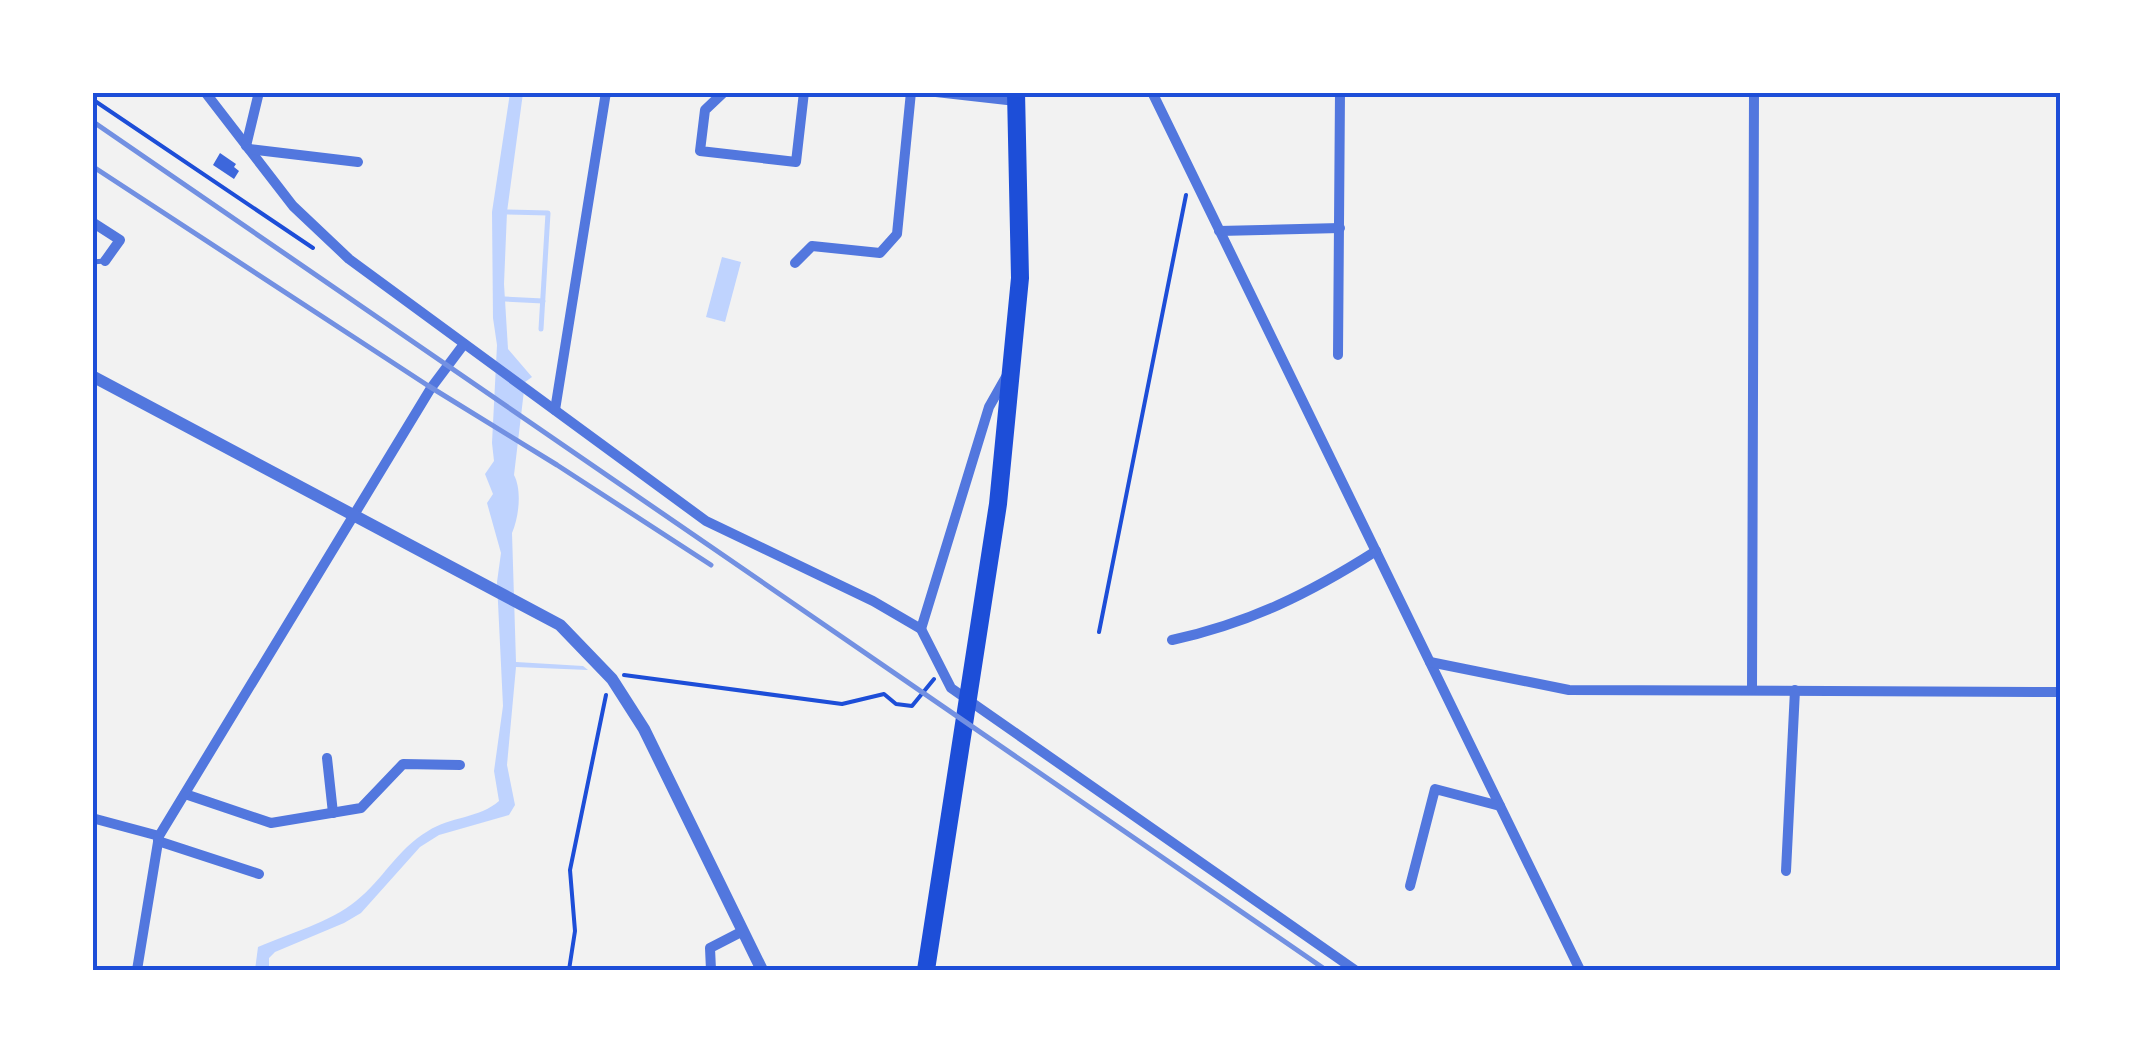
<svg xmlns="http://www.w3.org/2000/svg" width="2153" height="1063" viewBox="0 0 2153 1063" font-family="Raleway,sans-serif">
<rect width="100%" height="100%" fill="#f2f2f2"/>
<g fill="#bfd3fe">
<path d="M 510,93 L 523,93 L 507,212 L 504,284 L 508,349 L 532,377 L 525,382 L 514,475 C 522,490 519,517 512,533 L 516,662 L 583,666 L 588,670 L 516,667 L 507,765 L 515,805 L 509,815 L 439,835 L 420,847 L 361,913 L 344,923 L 275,952 L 269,958 L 269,970 L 255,970 L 258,947 C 290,933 329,923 356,901 C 384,879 395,851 428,831 C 449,817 480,818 499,801 L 494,771 L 503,706 L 497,582 L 501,553 L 487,503 L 493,494 L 485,474 L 494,461 L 492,443 L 497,345 L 493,318 L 492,212 Z"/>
<polygon points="722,257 741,262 725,322 706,317"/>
</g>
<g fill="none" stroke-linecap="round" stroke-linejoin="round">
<g stroke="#bfd3fe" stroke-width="5">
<polyline points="507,212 548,213 541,329"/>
<polyline points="505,299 543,301"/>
</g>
</g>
<polygon fill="#3d67dc" points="220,153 236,164 234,167 239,171 234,179 213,165"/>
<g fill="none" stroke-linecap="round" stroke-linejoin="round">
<g stroke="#1d4ed8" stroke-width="4">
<polyline points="92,99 313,248"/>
<polyline points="1099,632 1186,195"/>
<polyline points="624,675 842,704 884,694 896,704 912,706 934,679"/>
<polyline points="569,970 575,931 570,870 606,695"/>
</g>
<polyline stroke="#5277de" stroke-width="5" points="92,262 105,261"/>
<g stroke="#5277de" stroke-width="10">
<polyline points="205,92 293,206 349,259 706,521 873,601 921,629 951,688 1355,970"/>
<polyline points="724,92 705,110 700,151 796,162 804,92"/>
<polyline points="936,92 1016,101"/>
<polyline points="1152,92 1580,970"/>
<polyline points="246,146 259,92"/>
<polyline points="249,149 358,162"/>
<polyline points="92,222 120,240 105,261"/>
<polyline points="1219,231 1340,228"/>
<polyline points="795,263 812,246 880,253 897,234 911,92"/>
<polyline points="1338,355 1340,92"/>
<polyline points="555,410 606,92"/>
<polyline points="921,629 989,407 1006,377"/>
<path d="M 1172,640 C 1250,623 1310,593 1376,551"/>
<polyline points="1430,662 1569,690 2060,692"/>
<polyline points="1752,689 1754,92"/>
<polyline points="327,758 333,813"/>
<polyline points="185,794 271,823 361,808 403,764 460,765"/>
<polyline points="92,818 159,836"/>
<polyline points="158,841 259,874"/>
<polyline points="1786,871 1795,690"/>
<polyline points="1410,886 1435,789 1500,806"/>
<polyline points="137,970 159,836 431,388 464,344"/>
<polyline points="711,970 710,948 743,931"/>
</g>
<polyline stroke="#5277de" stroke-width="12" points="92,376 560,625 612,679 644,729 762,970"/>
<polyline stroke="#1d4ed8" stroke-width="18" points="926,970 998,504 1020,278 1016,92"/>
<g stroke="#7290e2" stroke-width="5">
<polyline points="92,121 1326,970"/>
<polyline points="92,166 427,385 557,465 711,565"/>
</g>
</g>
<rect width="2153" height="1063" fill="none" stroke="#ffffff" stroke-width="190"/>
<rect x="95" y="95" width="1963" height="873" fill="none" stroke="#1d4ed8" stroke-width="4"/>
</svg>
